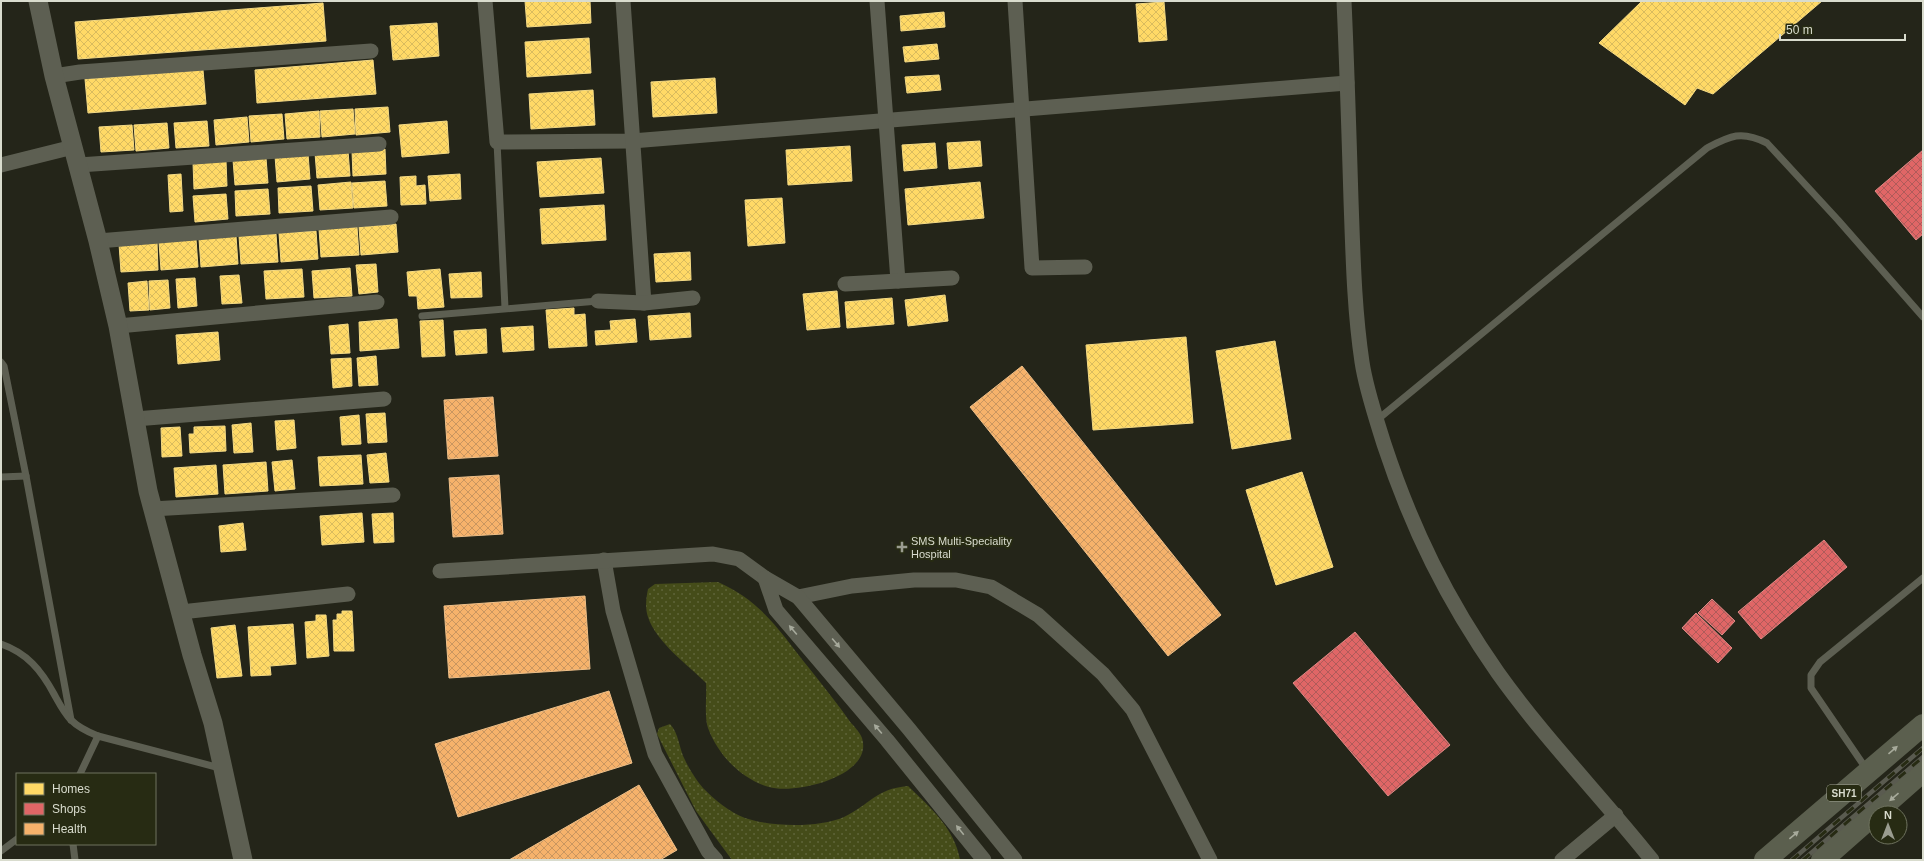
<svg xmlns="http://www.w3.org/2000/svg" width="1924" height="861" viewBox="0 0 1924 861" font-family="Arial,sans-serif">
<defs>
<pattern id="garden-dots" width="8" height="8" patternUnits="userSpaceOnUse"><rect width="8" height="8" fill="#454c19"/><path d="M2 2h.1M6 6h.1" fill="none" stroke="#5f6539" stroke-width="1.8" stroke-linecap="round"/></pattern>
<pattern id="homes-cross-hatch" width="8" height="8" patternUnits="userSpaceOnUse"><rect width="8" height="8" fill="#ffd966"/><path d="M0 0l8 8M0 8l8-8" fill="none" stroke="#d9bb5e"/></pattern>
<pattern id="shops-cross-hatch" width="8" height="8" patternUnits="userSpaceOnUse"><rect width="8" height="8" fill="#e06666"/><path d="M0 0l8 8M0 8l8-8" fill="none" stroke="#b05b5a"/></pattern>
<pattern id="health-cross-hatch" width="8" height="8" patternUnits="userSpaceOnUse"><rect width="8" height="8" fill="#f6b26b"/><path d="M0 0l8 8M0 8l8-8" fill="none" stroke="#c99660"/></pattern>
</defs>
<rect width="100%" height="100%" fill="#242519"/>
<g fill="url(#garden-dots)">
<path d="M 718,582 C 764,603 779,631 809,668 C 823,686 838,704 851,723 C 855,727 860,733 862,738 C 874,776 795,795 769,787 C 741,779 718,755 708,728 C 704,717 707,695 706,683 C 688,665 656,642 648,617 C 645,608 646,599 648,589 L 655,584 Z"/>
<path d="M 670,724 C 679,733 679,749 685,760 C 689,769 697,781 703,788 C 715,800 729,812 745,818 C 771,827 819,828 844,817 C 871,804 875,789 908,786 C 930,807 955,829 960,860 L 732,860 L 696,811 L 657,734 L 659,728 Z"/>
</g>
<g fill="url(#homes-cross-hatch)" stroke="#f4da85">
<polygon points="525,1 590,1 591,23 527,27"/>
<polygon points="1642,1 1822,1 1713,94 1697,88 1685,105 1599,43"/>
<polygon points="1164,2 1167,40 1139,42 1136,4"/>
<polygon points="323,3 326,41 78,59 75,22"/>
<polygon points="944,12 945,27 901,31 900,16"/>
<polygon points="437,23 439,56 393,60 390,26"/>
<polygon points="589,38 591,73 527,77 525,42"/>
<polygon points="937,44 939,59 905,62 903,47"/>
<polygon points="373,60 376,94 257,103 255,70"/>
<polygon points="203,70 206,104 88,113 85,79"/>
<polygon points="939,75 941,90 907,93 905,77"/>
<polygon points="715,78 717,113 653,117 651,82"/>
<polygon points="593,90 595,125 531,129 529,94"/>
<polygon points="388,107 390,132 356,135 355,109"/>
<polygon points="353,109 355,134 322,137 320,111"/>
<polygon points="319,111 320,137 287,139 285,114"/>
<polygon points="282,114 284,139 251,142 249,116"/>
<polygon points="247,117 249,142 216,145 214,120"/>
<polygon points="207,121 209,146 176,148 174,123"/>
<polygon points="447,121 449,153 402,157 399,125"/>
<polygon points="167,123 169,148 136,151 134,125"/>
<polygon points="132,125 134,150 101,152 99,127"/>
<polygon points="980,141 982,166 949,169 947,143"/>
<polygon points="935,143 937,168 904,171 902,145"/>
<polygon points="850,146 852,181 788,185 786,150"/>
<polygon points="385,149 386,174 353,176 352,151"/>
<polygon points="348,151 350,176 317,178 315,153"/>
<polygon points="308,154 310,179 277,182 275,156"/>
<polygon points="266,158 268,183 235,185 233,160"/>
<polygon points="601,158 604,193 540,197 537,162"/>
<polygon points="226,161 227,186 194,189 193,163"/>
<polygon points="181,174 183,211 170,212 168,175"/>
<polygon points="460,174 461,199 430,201 428,176"/>
<polygon points="416,176 416,186 425,185 426,204 401,205 400,177"/>
<polygon points="385,181 387,206 354,208 352,183"/>
<polygon points="351,182 353,208 320,210 318,185"/>
<polygon points="980,182 984,218 908,225 905,189"/>
<polygon points="311,186 313,211 279,213 278,188"/>
<polygon points="268,189 270,214 236,216 235,191"/>
<polygon points="226,194 228,219 195,222 193,196"/>
<polygon points="782,198 785,243 748,246 745,200"/>
<polygon points="604,205 606,240 542,244 540,209"/>
<polygon points="396,224 398,252 361,255 359,227"/>
<polygon points="357,227 359,255 321,257 319,229"/>
<polygon points="316,231 318,259 281,262 279,233"/>
<polygon points="276,234 278,262 241,264 239,236"/>
<polygon points="236,236 238,264 201,267 199,239"/>
<polygon points="196,239 198,267 161,270 159,242"/>
<polygon points="157,242 158,270 121,272 119,244"/>
<polygon points="690,252 691,280 656,282 654,254"/>
<polygon points="376,264 378,292 359,294 356,265"/>
<polygon points="350,268 352,296 314,298 312,271"/>
<polygon points="302,269 304,297 266,299 264,271"/>
<polygon points="440,269 444,307 418,309 417,296 409,296 407,272"/>
<polygon points="481,272 482,297 451,298 449,274"/>
<polygon points="239,275 242,303 222,304 220,276"/>
<polygon points="195,278 197,306 178,308 176,279"/>
<polygon points="168,280 170,308 150,310 149,281"/>
<polygon points="147,281 149,310 130,311 128,283"/>
<polygon points="837,291 840,327 807,330 803,294"/>
<polygon points="945,295 948,321 908,326 905,300"/>
<polygon points="892,298 894,324 847,328 845,302"/>
<polygon points="574,308 574,315 585,314 587,346 549,348 546,310"/>
<polygon points="690,313 691,337 650,340 648,316"/>
<polygon points="397,319 399,348 360,351 359,322"/>
<polygon points="635,319 637,342 596,345 595,331 611,330 610,321"/>
<polygon points="443,320 445,356 422,357 420,321"/>
<polygon points="348,324 350,353 331,354 329,326"/>
<polygon points="533,326 534,350 503,352 501,328"/>
<polygon points="486,329 487,353 456,355 454,331"/>
<polygon points="218,332 220,360 178,364 176,335"/>
<polygon points="1186,337 1193,423 1093,430 1086,345"/>
<polygon points="1275,341 1291,439 1232,449 1216,351"/>
<polygon points="376,356 378,385 359,386 357,358"/>
<polygon points="351,358 352,386 333,388 331,359"/>
<polygon points="385,413 387,442 368,443 366,414"/>
<polygon points="359,415 361,444 342,445 340,417"/>
<polygon points="294,420 296,448 277,450 275,421"/>
<polygon points="251,423 253,452 234,453 232,425"/>
<polygon points="225,426 226,451 190,453 189,434 194,434 194,427"/>
<polygon points="180,427 182,456 162,457 161,428"/>
<polygon points="386,453 389,482 370,483 367,455"/>
<polygon points="361,455 363,484 320,486 318,457"/>
<polygon points="292,460 295,489 275,491 272,462"/>
<polygon points="266,462 268,491 225,494 223,465"/>
<polygon points="216,465 218,494 176,497 174,468"/>
<polygon points="1302,472 1333,567 1276,585 1246,490"/>
<polygon points="362,513 364,542 322,545 320,516"/>
<polygon points="393,513 394,542 374,543 372,514"/>
<polygon points="243,523 246,550 221,552 219,526"/>
<polygon points="342,611 352,611 354,651 334,651 333,620 337,620 337,614 342,614"/>
<polygon points="316,615 326,615 329,656 307,658 305,622 316,621"/>
<polygon points="293,624 296,664 270,666 271,675 251,676 248,627"/>
<polygon points="235,625 242,676 217,678 211,628"/>
</g>
<g fill="url(#shops-cross-hatch)" stroke="#de8985">
<polygon points="1923,150 1923,234 1916,240 1875,191"/>
<polygon points="1824,540 1847,567 1761,639 1738,612"/>
<polygon points="1712,599 1735,621 1722,635 1698,613"/>
<polygon points="1696,613 1732,648 1718,663 1682,628"/>
<polygon points="1355,632 1450,745 1388,796 1293,683"/>
</g>
<g fill="url(#health-cross-hatch)" stroke="#edbf89">
<polygon points="1022,366 1221,615 1168,656 970,407"/>
<polygon points="493,397 498,456 448,459 444,400"/>
<polygon points="499,475 503,534 453,537 449,478"/>
<polygon points="585,596 590,669 449,678 444,606"/>
<polygon points="609,691 632,763 458,817 435,744"/>
<polygon points="639,785 677,850 660,860 509,860"/>
</g>
<g fill="none" stroke-linecap="round" stroke-linejoin="round">
<g stroke="#5d5f52" stroke-width="7">
<polyline points="497,142 505,308"/>
<polyline points="422,316 598,301"/>
<polyline points="1,362 4,366 26,476 71,720"/>
<path d="M 1377,420 L 1707,148 C 1730,136 1741,130 1767,143 L 1838,220 L 1923,317"/>
<polyline points="1,477 26,476"/>
<path d="M 1,644 C 27,653 41,670 54,694 C 59,703 64,713 71,720 C 79,728 88,732 98,736 L 220,768"/>
<polyline points="1867,770 1811,688 1811,675 1820,662 1923,578"/>
<polyline points="80,774 98,736"/>
<polyline points="73,844 75,860"/>
<polyline points="1,851 17,839"/>
</g>
<g stroke="#5d5f52" stroke-width="15">
<polyline points="485,1 497,142 632,141 1347,83"/>
<polyline points="623,1 644,303"/>
<polyline points="877,1 898,281"/>
<polyline points="1015,1 1032,268 1085,267"/>
<path d="M 1344,1 C 1347,67 1349,134 1351,200 C 1353,254 1354,308 1362,362 C 1366,389 1376,418 1384,444 C 1412,529 1447,600 1498,673 C 1545,739 1602,797 1652,860"/>
<polyline points="54,76 80,72 371,51"/>
<polyline points="1,165 73,147"/>
<polyline points="79,165 379,144"/>
<polyline points="98,241 391,217"/>
<polyline points="845,284 952,278"/>
<polyline points="598,301 644,303 693,298"/>
<polyline points="118,326 377,302"/>
<polyline points="135,419 384,399"/>
<polyline points="152,509 393,495"/>
<polyline points="604,560 613,611 655,754 708,851 716,860"/>
<polyline points="440,571 713,554 739,559 765,578"/>
<polyline points="798,597 852,586 914,580 956,580 991,587 1038,615 1103,674 1133,710 1210,860"/>
<polyline points="181,612 348,594"/>
<polyline points="984,860 887,740 776,610 765,578 798,597 909,729 1015,860"/>
<polyline points="1562,860 1616,815"/>
</g>
<polyline stroke="#5d5f52" stroke-width="19" points="38,1 54,76 98,241 118,326 148,491 192,655 213,723 243,860"/>
<g stroke="#5b5f4e" stroke-width="22">
<polyline points="1765,860 1923,725"/>
<polyline points="1822,860 1923,771"/>
</g>
<g stroke="#5a5b50" stroke-width="4.5">
<g id="rail">
<polyline points="1792,860 1923,748"/>
<polyline points="1803,860 1923,757"/>
</g>
</g>
<use href="#rail" stroke="#272b13" stroke-width="3" stroke-dasharray="9" stroke-linecap="butt"/>
</g>
<defs><path id="oneway-solid" d="M-6-.8H1V-3.2L6.5 0L1 3.2V.8H-6Z"/></defs>
<g fill="#a7aa9c">
<use href="#oneway-solid" transform="translate(793 630) rotate(-130)"/>
<use href="#oneway-solid" transform="translate(836 643) rotate(50)"/>
<use href="#oneway-solid" transform="translate(878 729) rotate(-130)"/>
<use href="#oneway-solid" transform="translate(960 830) rotate(-129)"/>
</g>
<g fill="#a7aa9b">
<use href="#oneway-solid" transform="translate(1893 750) rotate(-41)"/>
<use href="#oneway-solid" transform="translate(1894 797) rotate(139)"/>
<use href="#oneway-solid" transform="translate(1794 835) rotate(-40)"/>
</g>
<path fill="#9a9c8f" stroke="#272b13" stroke-width="1.5" d="M900 541h4v4h4v4h-4v4h-4v-4h-4v-4h4z"/>
<g text-anchor="middle" dominant-baseline="central" stroke-width="4" stroke-linejoin="round" paint-order="stroke">
<rect fill="#272b13" stroke="#a4a796" stroke-width="1" x="1827" y="785" width="34" height="16" rx="3"/>
<g font-size="10" font-weight="bold" fill="#d9dcce">
<text x="1844" y="793">SH71</text>
</g>
<g font-size="11" fill="#d9dcce" stroke="#272b13" text-anchor="start">
<text x="911" y="541">SMS Multi-Speciality<tspan x="911" dy="13">Hospital</tspan></text>
</g>
</g>
<rect width="1924" height="861" fill="none" stroke="#d9dcce" stroke-width="4"/>
<rect x="16" y="773" width="140" height="72" fill="#272b13" stroke="#6e725e"/>
<rect x="24" y="783" width="20" height="12" fill="#ffd966" stroke="#6e725e"/>
<text x="52" y="793" font-size="12" fill="#d9dcce">Homes</text>
<rect x="24" y="803" width="20" height="12" fill="#e06666" stroke="#6e725e"/>
<text x="52" y="813" font-size="12" fill="#d9dcce">Shops</text>
<rect x="24" y="823" width="20" height="12" fill="#f6b26b" stroke="#6e725e"/>
<text x="52" y="833" font-size="12" fill="#d9dcce">Health</text>
<g transform="translate(1888 825)"><circle r="19" fill="#272b13" stroke="#6e725e"/>
<path d="M0-3L7 15L0 10L-7 15Z" fill="#9a9c8f"/>
<text y="-6" font-size="11" font-weight="bold" text-anchor="middle" fill="#d9dcce">N</text>
</g>
<path d="M1780 34v6h125v-6" fill="none" stroke="#d9dcce" stroke-width="2"/>
<text x="1786" y="34" font-size="12" fill="#d9dcce" stroke="#272b13" stroke-width="3" paint-order="stroke">50 m</text>
</svg>
